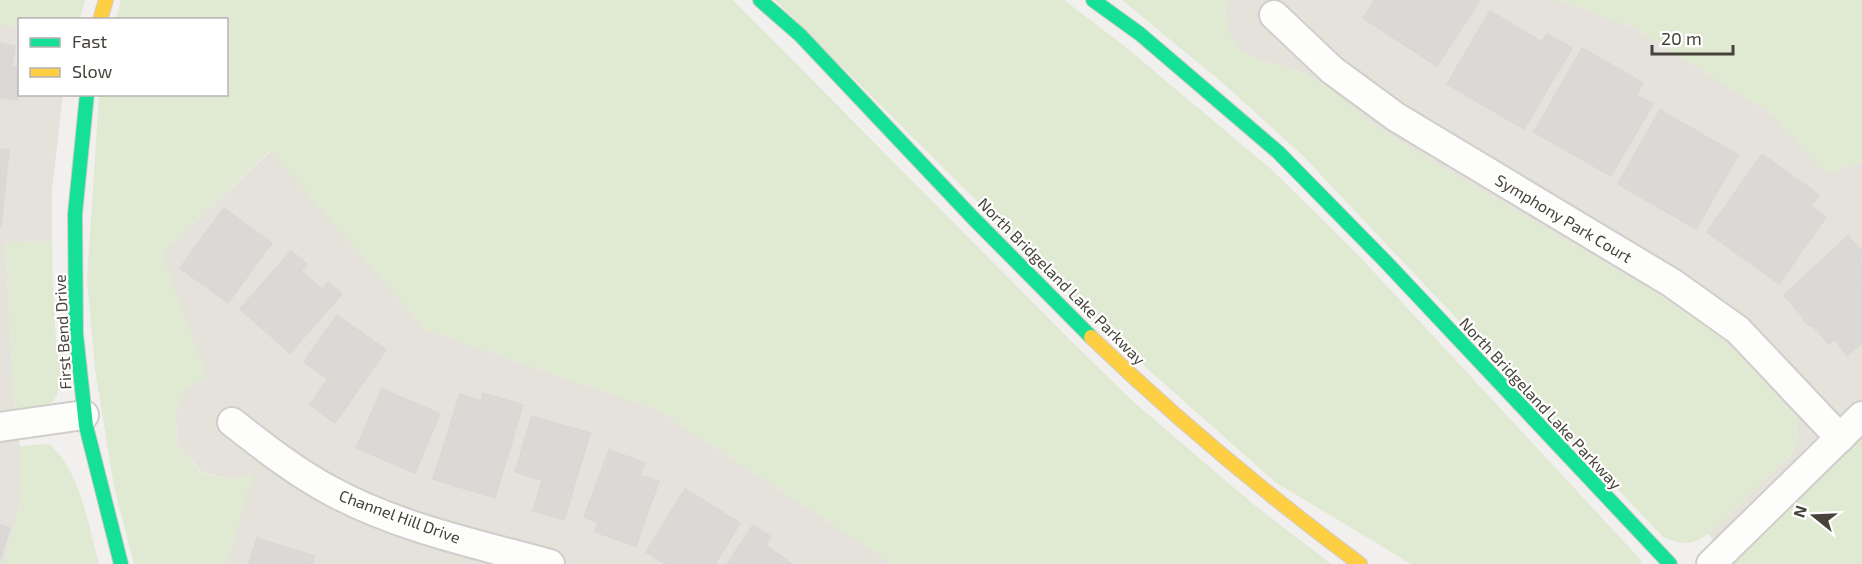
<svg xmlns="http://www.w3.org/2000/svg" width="1862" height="564" viewBox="0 0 1862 564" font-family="'Exo 2',sans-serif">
<rect width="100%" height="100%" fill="#f2f0ee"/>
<g fill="#e5e2dc">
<polygon points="1228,0 1557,0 1631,26 1770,113 1826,173 1862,163 1862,438 1731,559 1708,534 1790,456 1798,443 1796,417 1737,352 1697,320 1648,288 1415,151 1376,126 1306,73 1256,59 1240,49 1228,31 1225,10"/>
<polygon points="0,23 19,28 20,94 63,95 52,189 52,241 5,242 15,417 20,446 21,499 4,564 0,564"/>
<polygon points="271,151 426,330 658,410 893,564 227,564 252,475 228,479 202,472 177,444 176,414 184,392 162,253"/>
</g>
<g fill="#e0e9d1">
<polygon points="0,0 85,0 80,19 20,20 19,28 0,23"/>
<polygon points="121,0 733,0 1073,343 1136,404 1252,503 1331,564 893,564 658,410 426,330 270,151 162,253 207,376 184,392 176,414 177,444 202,473 228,479 253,475 227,564 134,564 114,487 95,369 87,279 99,95 226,94 226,20 116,19"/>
<polygon points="775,0 1064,0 1122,44 1271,169 1360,257 1640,559 1642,564 1411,564 1275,482 1125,349"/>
<path d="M 1122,0 L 1228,0 L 1225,10 L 1228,31 L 1240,49 L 1256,59 L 1306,73 L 1327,86 L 1376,126 L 1415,151 L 1648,288 L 1697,320 L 1737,352 L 1796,417 L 1798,443 L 1790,456 L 1708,534 C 1690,546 1683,545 1663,537 L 1302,155 L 1225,85 Z"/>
<polygon points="1557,0 1862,0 1862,163 1826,173 1770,113 1631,26"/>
<path d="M 52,241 C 53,273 53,306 56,338 C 57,356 64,376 58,393 C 53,408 29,413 15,417 L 5,242 Z"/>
<polygon points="1862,438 1862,564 1728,564 1731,559"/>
<path d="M 49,444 C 81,471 88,525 99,564 L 4,564 L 21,499 L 20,446 Z"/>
</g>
<g fill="#dbd9d6" stroke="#dad7d4" stroke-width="1.5">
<polygon points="1375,0 1480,0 1437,66 1363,18"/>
<polygon points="1490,11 1542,42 1547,34 1572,48 1524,129 1447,84"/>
<polygon points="0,43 15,46 12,66 20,68 17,100 0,97"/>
<polygon points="1582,48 1643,83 1636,95 1653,104 1611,176 1534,132"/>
<polygon points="1660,110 1738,155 1696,229 1618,184"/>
<polygon points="0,149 9,150 1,227 0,227"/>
<polygon points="1762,154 1819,195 1811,206 1826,217 1779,284 1707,232"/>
<polygon points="224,208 272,243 228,303 180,268"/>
<polygon points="1848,236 1862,251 1860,259 1862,261 1862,280 1812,325 1809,326 1803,320 1804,318 1784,295"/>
<polygon points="291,251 307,264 301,271 322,289 328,282 342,294 290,353 240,309"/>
<polygon points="1862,280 1862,343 1847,356 1835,339 1829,344 1812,325"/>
<polygon points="337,315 386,350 335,423 310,405 328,379 304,362"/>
<polygon points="382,389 440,414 415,473 356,448"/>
<polygon points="483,393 523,405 495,498 433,479 460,394 481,401"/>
<polygon points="532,416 590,433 564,520 533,511 542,480 515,472"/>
<polygon points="609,450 645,463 640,475 659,481 636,546 595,532 598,523 584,517"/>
<polygon points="685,489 740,523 715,564 665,564 646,552"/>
<polygon points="0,525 10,528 0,560"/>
<polygon points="753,525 771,537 765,545 792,564 727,564"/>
<polygon points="257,538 314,556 312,564 249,564"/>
</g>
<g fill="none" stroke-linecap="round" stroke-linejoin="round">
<g stroke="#d0cecb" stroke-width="32">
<g id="street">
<polyline points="1274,15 1332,70 1396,117 1672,283 1738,330 1840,438"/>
<path d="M 232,422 C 265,448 297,473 333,492 C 400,528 477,544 550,564"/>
<polyline points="0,427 84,415"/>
<polyline points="1711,564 1862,416"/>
</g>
</g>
<g stroke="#d0cdc6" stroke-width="16">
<g id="fast">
<polyline points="760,0 800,35 973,218 1091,337"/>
<polyline points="1093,0 1140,34 1278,152 1385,261 1670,564"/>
<polyline points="87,94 75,214 76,334 86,426 121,564"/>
</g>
</g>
<g stroke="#d0cdc6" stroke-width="16">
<g id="slow">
<polyline points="100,20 106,0"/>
<path d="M 1091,337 C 1176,419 1266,494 1360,564"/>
</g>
</g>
<use href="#street" stroke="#fdfdfc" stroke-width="28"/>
<use href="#fast" stroke="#16e098" stroke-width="14"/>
<use href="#slow" stroke="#ffcf43" stroke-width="14"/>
</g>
<g text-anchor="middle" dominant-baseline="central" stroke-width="4.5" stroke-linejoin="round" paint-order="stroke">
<g font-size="16" fill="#47423a" stroke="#fff">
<text transform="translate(1564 218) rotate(31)">Symphony Park Court</text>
<text transform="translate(1062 281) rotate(45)">North Bridgeland Lake Parkway</text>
<text transform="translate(62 332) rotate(-93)">First Bend Drive</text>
<text transform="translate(1541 403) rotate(47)">North Bridgeland Lake Parkway</text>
<text transform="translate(400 516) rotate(20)">Channel Hill Drive</text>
</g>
</g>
<rect x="18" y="18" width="210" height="78" fill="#ffffff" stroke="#b5b3b0" stroke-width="1.5"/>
<rect x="30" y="38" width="30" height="9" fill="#16e098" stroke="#b5b3b0" stroke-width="1.5"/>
<text x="72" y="48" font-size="18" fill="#47423a">Fast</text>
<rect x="30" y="68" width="30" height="9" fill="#ffcf43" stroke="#b5b3b0" stroke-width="1.5"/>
<text x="72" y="78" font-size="18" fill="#47423a">Slow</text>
<g transform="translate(1814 516) rotate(288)" stroke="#ffffff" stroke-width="4.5" paint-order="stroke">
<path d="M0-4.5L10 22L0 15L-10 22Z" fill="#47423a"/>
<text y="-9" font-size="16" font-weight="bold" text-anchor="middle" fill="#47423a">N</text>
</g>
<path d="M1652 45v9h81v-9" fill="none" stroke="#47423a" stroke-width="3"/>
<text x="1661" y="45" font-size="18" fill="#47423a" stroke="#ffffff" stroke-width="4.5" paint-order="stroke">20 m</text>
</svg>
